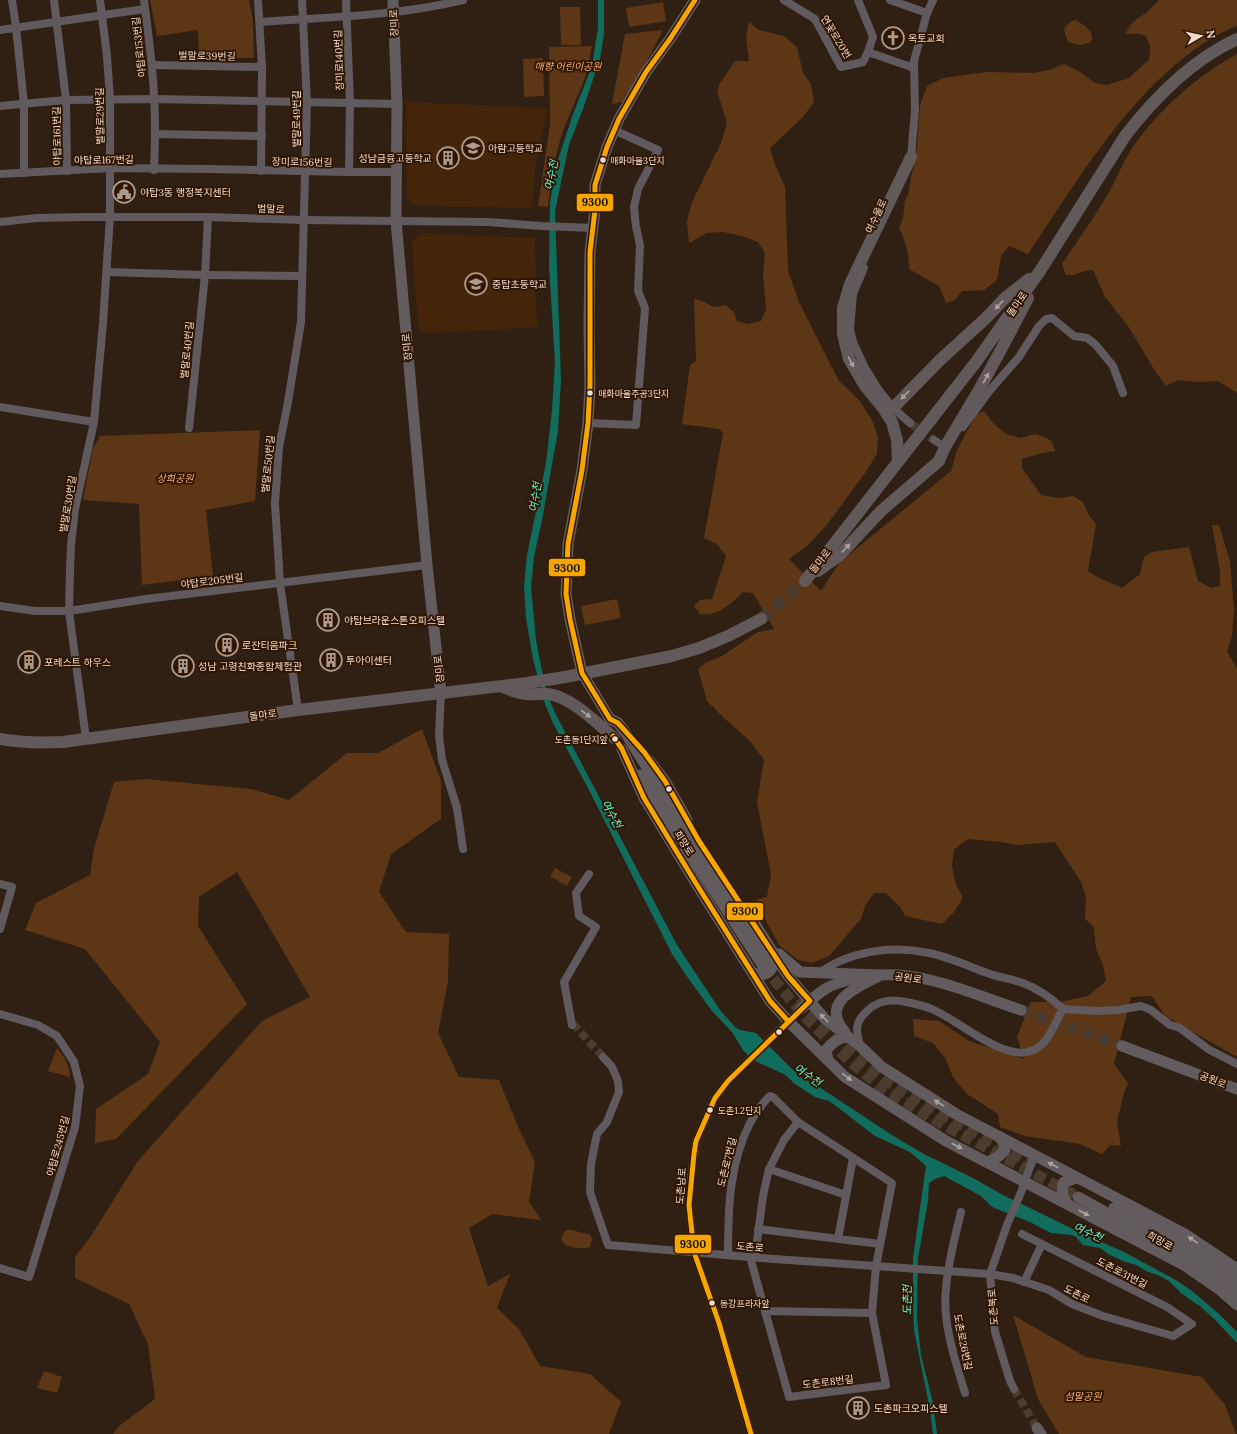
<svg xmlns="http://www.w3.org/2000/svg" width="1237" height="1434" viewBox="0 0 1237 1434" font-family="Lora,'Noto Sans KR',serif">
<rect width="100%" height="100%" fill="#2f2013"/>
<g fill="#442509">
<polygon points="406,102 548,108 536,162 532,208 415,206 407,198"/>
<polygon points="421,233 535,238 537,327 440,333 425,333 418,327 412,242"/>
</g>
<g fill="#5d3616">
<polygon points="150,0 249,0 253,21 254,58 199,58 198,30 157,36"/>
<path d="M 1159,0 L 1237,0 L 1237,26 C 1230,29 1222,32 1215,36 C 1133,85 1080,177 1028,254 L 1009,246 L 1001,256 L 997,280 L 984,290 L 962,291 L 955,300 L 946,303 L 939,286 L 909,269 C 909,255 906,241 899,228 L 903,219 L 905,200 L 908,195 L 912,172 L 914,166 L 917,148 L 920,105 L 927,86 L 943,78 L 987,72 L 1034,73 L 1049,70 L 1064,64 L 1080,72 L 1095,83 L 1107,85 L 1129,78 L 1149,60 L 1150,47 L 1146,36 L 1139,34 L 1126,34 C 1131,20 1137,20 1147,12 C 1151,8 1155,4 1159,0 Z"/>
<polygon points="663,2 666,21 629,27 626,8"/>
<polygon points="560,7 580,7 581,45 561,45"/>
<path d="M 1076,20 C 1084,25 1096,32 1091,42 L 1080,45 L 1068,42 L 1064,30 C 1066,25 1070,21 1076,20 Z"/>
<path d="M 749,22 L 759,30 L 784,36 L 797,47 L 803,73 L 811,84 L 814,102 L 803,117 L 770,148 L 775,164 L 785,187 L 788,271 L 799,302 L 839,381 L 860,401 L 873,422 L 878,438 L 877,454 L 865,473 L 826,526 L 807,546 L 789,559 L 821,591 L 839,563 L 951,471 L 957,450 L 965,435 L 976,415 L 984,411 L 994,424 L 1006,434 L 1021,438 L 1035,434 L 1047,438 L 1052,442 L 1055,451 L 1042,453 L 1022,459 L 1022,468 L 1041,495 L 1059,498 L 1073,496 L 1082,501 L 1090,517 L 1096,524 L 1088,571 L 1097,577 L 1122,588 L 1140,574 L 1144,557 L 1152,552 L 1189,547 L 1198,581 L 1211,588 L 1220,586 L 1220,571 L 1212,525 L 1219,525 L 1230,561 L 1234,610 L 1232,636 L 1227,652 L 1237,668 L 1237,1057 L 1165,1016 L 1152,996 L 1131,997 L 1114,1064 L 1128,1083 L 1123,1096 L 1117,1122 L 1121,1146 L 1110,1145 L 1102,1154 L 1080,1144 L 1025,1136 L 1000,1127 L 998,1114 L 967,1094 L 953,1077 L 945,1058 L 933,1043 L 914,1036 L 913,1019 L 939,1021 L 969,1041 L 1024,1059 L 1017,1037 L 1031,1002 L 1060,1002 L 1088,996 L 1106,981 L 1103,965 L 1096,949 L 1094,927 L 1085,919 L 1086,897 L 1081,882 L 1055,842 L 1018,845 L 1001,842 L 968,839 L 954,849 L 952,866 L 955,882 L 963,898 L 954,912 L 942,924 L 905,916 L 901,908 L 886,893 L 874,893 L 865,906 L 861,919 L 829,956 L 812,963 L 798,960 L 780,946 L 768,925 L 757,899 L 767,897 L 771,875 L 757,802 L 764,760 L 751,742 L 725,719 L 707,701 L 698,669 L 705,663 L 722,656 L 758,632 L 774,629 L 753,593 L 743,592 C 729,605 720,616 700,614 L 694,606 L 700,600 L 712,599 L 726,556 L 717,544 L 704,538 L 723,433 L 719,429 L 682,424 L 690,365 L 696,361 L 694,299 L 700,300 L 714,307 L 725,305 L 734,312 L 737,321 L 748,324 L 761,321 L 766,309 L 763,274 L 765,253 L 758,242 L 742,236 L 723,232 L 707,233 L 689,243 L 687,221 L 692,202 L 721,143 L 727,123 L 717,91 L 720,83 L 735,61 L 749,61 L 746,37 Z"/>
<polygon points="663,30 626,101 612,104 625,34"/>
<polygon points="592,46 585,78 562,133 552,171 548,207 538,206 550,125 549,47"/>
<path d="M 1237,54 L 1237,393 L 1218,381 L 1196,382 L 1178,380 L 1166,386 L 1155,371 L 1128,326 L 1105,297 L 1093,270 C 1081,270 1078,276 1066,275 L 1062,264 C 1078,240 1095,217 1109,192 C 1118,176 1124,159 1135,144 C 1162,107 1197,76 1237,54 Z"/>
<polygon points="543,58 544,96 524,97 523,59"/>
<polygon points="260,430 255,501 206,510 213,576 142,585 139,504 83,500 93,448 100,436"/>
<polygon points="617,599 621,618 585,625 581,606"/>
<polygon points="422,729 441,781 441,819 391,854 379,892 406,932 449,934 448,981 438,1033 459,1077 499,1080 519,1129 535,1162 529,1202 541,1220 492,1214 469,1228 488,1286 510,1274 497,1308 519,1329 540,1366 590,1374 621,1402 609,1434 113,1434 118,1427 155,1399 148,1344 129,1304 75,1278 75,1257 91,1236 138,1161 262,1021 310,997 237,872 199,897 198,926 247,1004 116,1139 95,1143 96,1109 148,1074 160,1042 85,949 25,930 36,903 90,875 94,848 114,782 145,779 251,789 289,800 347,753 378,753"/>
<polygon points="555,868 572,877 567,886 550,876"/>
<path d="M 57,1048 C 64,1056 70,1066 70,1077 L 48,1071 Z"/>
<path d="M 566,1230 L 572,1230 L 591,1235 L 592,1240 L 590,1247 C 579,1251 551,1246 566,1230 Z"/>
<polygon points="1013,1315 1086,1357 1202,1377 1225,1405 1236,1434 1059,1434 1038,1399"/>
<polygon points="44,1371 62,1377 57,1393 37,1388"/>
</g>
<polygon fill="#106c5d" points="598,0 604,0 604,34 600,59 583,109 569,145 555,211 561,380 558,431 542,520 534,557 531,587 536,640 545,686 550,701 555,713 677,945 720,1010 735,1027 740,1030 756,1033 800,1077 816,1085 895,1137 924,1154 973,1178 1003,1195 1081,1233 1124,1252 1176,1280 1192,1291 1219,1314 1237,1332 1237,1343 1218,1323 1210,1312 1195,1303 1181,1293 1169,1281 1158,1275 1148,1272 1136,1265 1123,1261 1108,1254 1100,1248 1083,1245 1076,1237 1072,1235 1051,1233 1032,1223 992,1207 981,1196 944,1176 935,1179 929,1183 928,1201 918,1258 917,1318 921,1355 933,1403 937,1434 933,1434 930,1410 914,1330 913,1302 913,1258 926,1166 910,1152 875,1136 836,1106 829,1101 815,1097 795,1084 784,1074 755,1061 748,1055 743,1050 732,1032 712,1011 688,978 672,954 590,792 553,723 545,704 533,659 526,618 524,587 527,555 546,463 552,410 555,362 549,266 550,203 556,166 573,114 589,74 593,60 598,28"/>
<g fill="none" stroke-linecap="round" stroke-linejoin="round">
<polyline stroke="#106c5d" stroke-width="2" points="1202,1307 1217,1320"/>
<g stroke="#4c3c2f" stroke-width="8" stroke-dasharray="8 4" stroke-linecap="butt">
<polyline points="910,423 934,440"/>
<polyline points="572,1025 575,1026 603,1057"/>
<polyline points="1014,1389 1037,1428"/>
</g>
<g stroke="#4c3c2f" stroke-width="11" stroke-dasharray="11 5.5" stroke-linecap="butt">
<polyline points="763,966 803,1015 852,1063 881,1087 942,1124 1078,1197"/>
<polyline points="800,998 809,1010 857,1057 885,1080 946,1117 1037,1167"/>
<polyline points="1021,1010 1122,1046"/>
</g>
<polyline stroke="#4c3c2f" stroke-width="12" stroke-dasharray="12 6" stroke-linecap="butt" points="761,619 805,581"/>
<g stroke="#60595e" stroke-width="8">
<polyline points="12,0 16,27 24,104 24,173"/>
<polyline points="54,0 66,100 67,171"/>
<path d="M 144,0 C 148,33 153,65 154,98 C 156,122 155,146 154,170"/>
<polyline points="258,0 262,67 261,171"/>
<polyline points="346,0 350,103 349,172"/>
<polyline points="784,0 815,19 841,67 863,62 868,52 914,68"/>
<polyline points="858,0 873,37 868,52"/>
<polyline points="890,0 927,13"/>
<path d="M 260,22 C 328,17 396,16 463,0"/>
<polyline points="0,30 145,9"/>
<polyline points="152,65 262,67"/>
<polyline points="0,106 66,100 155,99 397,104"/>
<polyline points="155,134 262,136"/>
<polyline points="909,161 911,157 915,111 914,61 927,13 933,0"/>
<polyline points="0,174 110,168 209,169 349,172 396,172"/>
<polyline points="0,222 37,218 86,217 208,217 304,220 488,222 542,226 593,228"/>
<polyline points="864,268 853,294 850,329 853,342 864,366 878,389 893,408 910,423"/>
<polyline points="107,272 205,275 302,276"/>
<polyline points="0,407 94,422"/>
<polyline points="588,423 636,425 645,308 638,291 640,245 636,227 634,207 638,189 658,150 614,130"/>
<polyline points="963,427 991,389 1019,357 1039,326 1046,319 1052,318 1074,336 1087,338 1095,344 1113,366 1123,393"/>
<polyline points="189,428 205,275 208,217"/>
<polyline points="934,440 945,447 947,445"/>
<polyline points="0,606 35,611 69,611 146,599 427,565"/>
<polyline points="441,693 439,735 442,760 457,808 463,849"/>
<polyline points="298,710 280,583 275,503 279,447 288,402 301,322 307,102 302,0"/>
<polyline points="86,739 69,611 70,569 71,545 75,509 94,422 103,323 110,216 110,100 107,56 100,0"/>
<polyline points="0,884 12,887 0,929"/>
<path d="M 818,974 C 848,951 892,945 929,953 C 950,957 970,967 990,974 C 1001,978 1014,979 1025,984 C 1039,989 1052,999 1063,1009 C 1054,1023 1049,1045 1031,1051 C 1004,1061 961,1023 938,1012 C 929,1007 917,1004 906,1002 C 892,999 878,1000 867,1011 C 854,1023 856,1030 860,1046"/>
<polyline points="1063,1009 1097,1011 1118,1010 1141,1006 1151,1010 1170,1025 1180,1028 1208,1049 1237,1064"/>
<polyline points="0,1014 38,1025 57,1036 74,1062 80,1086 75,1127 29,1277 0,1268"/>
<polyline points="572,1025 564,982 596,927 579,916 576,893 589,874"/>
<polyline points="603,1057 612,1067 618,1081 619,1092 607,1122 597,1134 591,1164 590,1192 608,1245 774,1259 990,1274 1013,1278 1049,1290 1072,1304 1103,1316 1173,1336 1192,1324 1167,1307 1022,1234"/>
<polyline points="769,1169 846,1195"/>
<path d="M 961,1212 C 955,1237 948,1262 946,1288 C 942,1323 955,1360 965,1393"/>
<polyline points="758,1229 880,1244"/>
<polyline points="838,1239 853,1158"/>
<path d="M 728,1255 C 728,1210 729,1164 750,1123 C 756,1113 761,1104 770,1096 L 773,1097 L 798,1122 L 892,1183 L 876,1266 L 872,1313 L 886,1385 L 789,1397 L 750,1257"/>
<polyline points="755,1257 763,1196 769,1169 784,1140 798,1122"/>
<polyline points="1024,1282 1042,1244"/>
<polyline points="765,1311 872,1313"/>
<polyline points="1014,1389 1010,1381 995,1332 990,1274 1007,1225 1022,1190 1034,1155"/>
<polyline points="751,1434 719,1323 694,1252 689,1205 691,1179 696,1141 715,1098 728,1081 801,1009"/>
</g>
<g stroke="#635c5e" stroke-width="11">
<polyline points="393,0 397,104 396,221 427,565 441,693"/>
<polyline points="695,0 670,39 646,72 619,119 607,147 595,185 595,210 590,252 589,326 590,385 588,423 582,470 568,544 566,594 570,619 582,673 610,719 618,723 625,732 696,847 769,961"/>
<polyline points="622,749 644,798 697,885 770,1001 788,1021 845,1077 946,1141 1184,1265 1220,1290 1237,1305"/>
<polyline points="649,760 665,781 687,820"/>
<polyline points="639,775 763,966"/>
<polyline points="753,921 788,976 825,1019 860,1046 882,1067 956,1114 1185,1234 1237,1269"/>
<polyline points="779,954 800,972 879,975"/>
<path d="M 753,973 C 768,978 772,971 776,957"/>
<path d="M 872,976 C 921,969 975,995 1021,1010"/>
<path d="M 801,1009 C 821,991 826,985 853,979"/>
<path d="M 845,1032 C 820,1003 855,988 877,977"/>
<polyline points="1122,1046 1237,1089"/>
<path d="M 828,1060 L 826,1050 C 832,1042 838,1038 848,1037"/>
<polyline points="988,1162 999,1156 1005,1150 1004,1142 998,1136"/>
<polyline points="1078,1197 1194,1261 1237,1292"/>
<path d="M 1066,1203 C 1062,1195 1061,1190 1064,1182 L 1077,1178"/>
<path d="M 1114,1208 C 1156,1230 1200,1250 1237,1281"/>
<polyline points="1037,1428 1041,1434"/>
</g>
<g stroke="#62595a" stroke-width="12">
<polyline points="893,408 940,360 985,319 1006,297 1029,279"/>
<polyline points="898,462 897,440 892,422 883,408 865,386 849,359 843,334 843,308 850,284 911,157"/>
<polyline points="818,571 840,555 881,511 939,461 945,447 979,390 1003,346 1028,298"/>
<path d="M 805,581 L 976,362 L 1040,271 L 1125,136 C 1155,97 1192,60 1237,39"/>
<path d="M 503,687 C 510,690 519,694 527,694 C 534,695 541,693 548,694 C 570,696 598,724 614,738"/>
<path d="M 0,739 C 21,743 42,743 63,742 L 298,710 L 527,683 L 565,677 L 672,656 L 699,648 L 728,636 L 761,619"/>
</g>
<g stroke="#301600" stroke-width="8">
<g id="bus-1">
<polyline points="695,0 670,39 646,72 619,119 607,147 595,185 595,210 590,252 590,385 588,423 582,470 568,544 566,594 570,619 582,673 610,719 618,723 644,752 665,781 699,841 788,976 810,1001 728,1081 715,1098 696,1141 694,1154 689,1205 694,1252 719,1323 751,1434"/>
<polyline points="613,736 622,749 644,798 697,885 770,1001 788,1021"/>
</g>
</g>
<use href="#bus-1" stroke="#f7a600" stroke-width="5"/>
</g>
<defs><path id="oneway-solid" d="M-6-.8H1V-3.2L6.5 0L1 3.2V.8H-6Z"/></defs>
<g fill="#afa09a">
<use href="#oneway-solid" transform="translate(999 305) rotate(133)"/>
<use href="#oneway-solid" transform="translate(851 362) rotate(63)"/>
<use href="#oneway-solid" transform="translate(986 378) rotate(-61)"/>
<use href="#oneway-solid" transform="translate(905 395) rotate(134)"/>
<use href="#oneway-solid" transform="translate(846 548) rotate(-47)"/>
<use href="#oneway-solid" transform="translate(586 714) rotate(36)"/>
</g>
<g fill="#afa29c">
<use href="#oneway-solid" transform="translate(824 1018) rotate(-135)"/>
<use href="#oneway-solid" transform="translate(847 1077) rotate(37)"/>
<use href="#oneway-solid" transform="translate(939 1103) rotate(-148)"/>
<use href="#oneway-solid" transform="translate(957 1146) rotate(27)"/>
<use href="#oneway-solid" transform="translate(1053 1165) rotate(-152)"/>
<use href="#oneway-solid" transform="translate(1084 1213) rotate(28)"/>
<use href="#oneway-solid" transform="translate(1193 1240) rotate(-146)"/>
</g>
<defs>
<g id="church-ring" transform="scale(1.15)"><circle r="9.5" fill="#301600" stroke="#ab9a8d" stroke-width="1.5"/><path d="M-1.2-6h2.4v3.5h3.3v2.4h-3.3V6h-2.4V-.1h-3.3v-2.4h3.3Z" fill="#ab9a8d"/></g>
<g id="school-ring" transform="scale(1.15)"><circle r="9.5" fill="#301600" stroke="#ab9a8d" stroke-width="1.5"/><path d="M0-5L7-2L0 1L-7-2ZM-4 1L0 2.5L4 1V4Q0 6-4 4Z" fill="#ab9a8d"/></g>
<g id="building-ring" transform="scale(1.15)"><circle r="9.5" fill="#301600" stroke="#ab9a8d" stroke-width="1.5"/><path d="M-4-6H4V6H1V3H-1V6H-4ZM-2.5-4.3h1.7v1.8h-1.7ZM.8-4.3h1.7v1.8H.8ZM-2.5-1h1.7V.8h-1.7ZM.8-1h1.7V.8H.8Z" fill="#ab9a8d"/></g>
<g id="civic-ring" transform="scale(1.15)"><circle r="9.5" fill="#301600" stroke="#ab9a8d" stroke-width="1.5"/><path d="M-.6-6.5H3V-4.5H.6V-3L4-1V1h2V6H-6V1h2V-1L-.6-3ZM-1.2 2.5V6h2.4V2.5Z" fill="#ab9a8d"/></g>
</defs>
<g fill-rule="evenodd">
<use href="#church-ring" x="893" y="38"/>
<use href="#school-ring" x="473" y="148"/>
<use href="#building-ring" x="448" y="158"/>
<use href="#civic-ring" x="124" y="192"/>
<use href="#school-ring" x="476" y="284"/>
<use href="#building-ring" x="328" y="620"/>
<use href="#building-ring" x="227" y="645"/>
<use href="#building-ring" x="331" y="660"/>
<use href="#building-ring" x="29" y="662"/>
<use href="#building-ring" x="183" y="666"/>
<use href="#building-ring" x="858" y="1408"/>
</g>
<g fill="#eedbce" stroke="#301600" stroke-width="1.5">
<circle cx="603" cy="160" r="3.5"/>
<circle cx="590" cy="393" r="3.5"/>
<circle cx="615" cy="739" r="3.5"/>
<circle cx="669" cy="789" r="3.5"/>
<circle cx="779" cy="1032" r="3.5"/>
<circle cx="710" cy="1110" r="3.5"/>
<circle cx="712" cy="1303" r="3.5"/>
</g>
<g text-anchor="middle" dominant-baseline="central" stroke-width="4" stroke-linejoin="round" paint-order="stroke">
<g font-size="9" fill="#eedbce" stroke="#301600" text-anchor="start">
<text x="610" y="160">매화마을3단지</text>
<text x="598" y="393">매화마을주공3단지</text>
<text x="608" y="739" text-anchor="end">도촌동1단지앞</text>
<text x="718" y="1110">도촌1.2단지</text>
<text x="720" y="1303">동강프라자앞</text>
</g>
<g font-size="10" fill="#eedbce" stroke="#301600">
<text transform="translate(394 23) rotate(-92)">장미로</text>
<text transform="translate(836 37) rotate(59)">연꽃로20번</text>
<text transform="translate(139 47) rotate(-96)">야탑로153번길</text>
<text transform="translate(207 56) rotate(1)">벌말로39번길</text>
<text transform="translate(339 60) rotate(-92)">장미로140번길</text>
<text transform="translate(100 116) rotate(-91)">벌말로29번길</text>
<text transform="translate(296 119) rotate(-90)">벌말로49번길</text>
<text transform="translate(57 136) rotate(-91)">야탑로161번길</text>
<text transform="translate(104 160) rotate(-1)">야탑로167번길</text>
<text transform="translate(302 162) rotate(1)">장미로156번길</text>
<text transform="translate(271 209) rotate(2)">벌말로</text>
<text transform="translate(876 216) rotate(-65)">여수울로</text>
<text transform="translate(1017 304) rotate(-55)">돌마로</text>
<text transform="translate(407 347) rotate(-95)">장미로</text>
<text transform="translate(187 350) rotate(-84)">벌말로40번길</text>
<text transform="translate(268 464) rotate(-84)">벌말로50번길</text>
<text transform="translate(68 504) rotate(-80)">벌말로30번길</text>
<text transform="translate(820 561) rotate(-52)">돌마로</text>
<text transform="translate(212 581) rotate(-7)">야탑로205번길</text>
<text transform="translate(439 669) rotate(-96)">장미로</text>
<text transform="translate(263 715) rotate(-8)">돌마로</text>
<text transform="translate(684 843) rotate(58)">희망로</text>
<text transform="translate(908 978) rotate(7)">공원로</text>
<text transform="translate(1213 1080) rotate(21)">공원로</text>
<text transform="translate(58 1146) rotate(-75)">야탑로245번길</text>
<text transform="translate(727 1162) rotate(-76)">도촌로7번길</text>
<text transform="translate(681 1186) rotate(-86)">도촌남로</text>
<text transform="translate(1160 1241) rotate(29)">희망로</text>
<text transform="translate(750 1247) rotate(5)">도촌로</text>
<text transform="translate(1122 1273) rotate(27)">도촌로31번길</text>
<text transform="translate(1077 1294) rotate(26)">도촌로</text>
<text transform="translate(993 1307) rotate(-95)">도촌북로</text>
<text transform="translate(963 1342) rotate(78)">도촌로26번길</text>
<text transform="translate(828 1382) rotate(-7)">도촌로8번길</text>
</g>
<g font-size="10" fill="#eedbce" stroke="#301600" text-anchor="start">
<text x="908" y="38">옥토교회</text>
<text x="488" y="148">아람고등학교</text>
<text x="432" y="158" text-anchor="end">성남금융고등학교</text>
<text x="140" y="192">야탑3동 행정복지센터</text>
<text x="492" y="284">중탑초등학교</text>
<text x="344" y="620">야탑브라운스톤오피스텔</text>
<text x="242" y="645">로잔티움파크</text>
<text x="346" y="660">투아이센터</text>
<text x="44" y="662">포레스트 하우스</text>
<text x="198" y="666">성남 고령친화종합체험관</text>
<text x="874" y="1408">도촌파크오피스텔</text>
</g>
<g font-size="10" font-style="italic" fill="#fbb279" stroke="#301600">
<text x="568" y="66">매향 어린이공원</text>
<text x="175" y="478">상희공원</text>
<text x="1083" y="1396">섬말공원</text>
</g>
<g font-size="11" font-style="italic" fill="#5cfee2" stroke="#301600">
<text transform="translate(551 175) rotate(-79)">여수천</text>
<text transform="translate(535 497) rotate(-81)">여수천</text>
<text transform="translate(612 814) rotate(62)">여수천</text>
<text transform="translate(808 1075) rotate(35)">여수천</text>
<text transform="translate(1088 1232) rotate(25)">여수천</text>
<text transform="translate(907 1300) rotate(-90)">도촌천</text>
</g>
</g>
<g stroke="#301600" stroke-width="1.5">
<rect x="576" y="193" width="38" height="19" rx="4" fill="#f7a600"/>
<rect x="548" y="558" width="38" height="19" rx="4" fill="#f7a600"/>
<rect x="726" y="902" width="38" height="19" rx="4" fill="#f7a600"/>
<rect x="674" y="1234" width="38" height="20" rx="4" fill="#f7a600"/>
</g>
<g font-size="11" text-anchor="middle" font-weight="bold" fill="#111">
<text x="595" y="206">9300</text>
<text x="567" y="572">9300</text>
<text x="745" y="915">9300</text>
<text x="693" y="1248">9300</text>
</g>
<g transform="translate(1201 36) rotate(81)" stroke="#301600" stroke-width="3" paint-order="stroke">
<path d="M0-3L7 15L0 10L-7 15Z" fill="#eedbce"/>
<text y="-6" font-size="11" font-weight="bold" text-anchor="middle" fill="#eedbce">N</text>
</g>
</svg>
